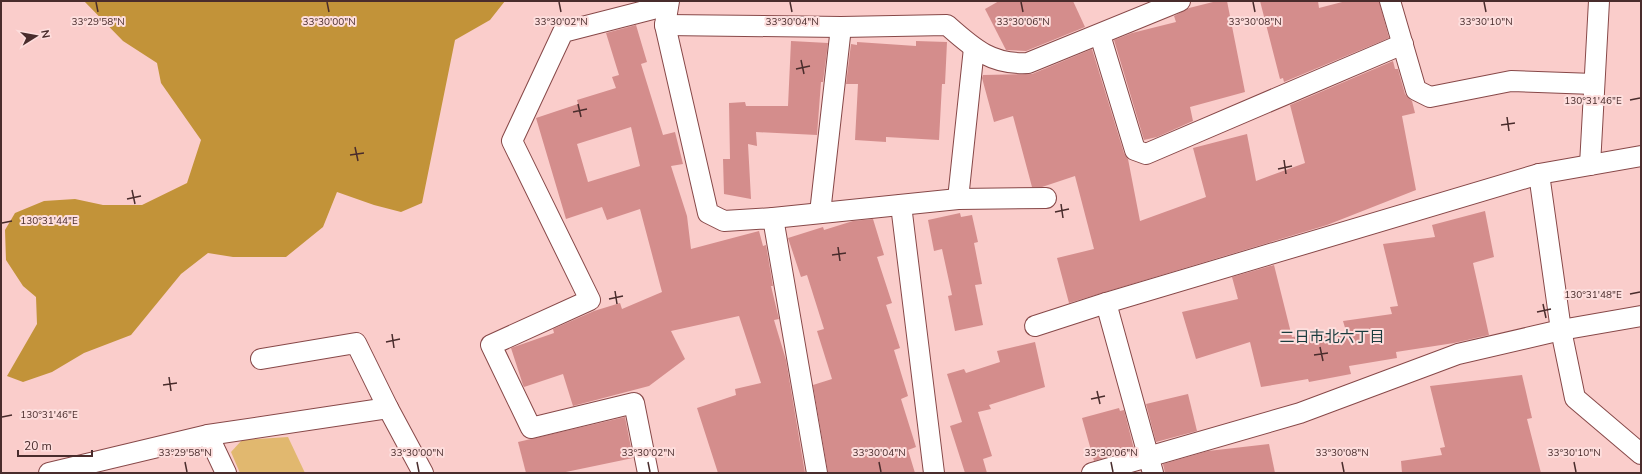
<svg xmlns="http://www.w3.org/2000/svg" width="1642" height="474" viewBox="0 0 1642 474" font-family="'Nunito Sans','Noto Sans JP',sans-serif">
<rect width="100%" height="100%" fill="#facdcb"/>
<polygon fill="#e1b86f" points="288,437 305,473 240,473 231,452 242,440"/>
<polygon fill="#c29339" points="84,1 505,1 490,20 455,40 422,203 401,212 374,205 337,192 323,227 286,257 233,257 208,253 181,274 131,335 84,353 52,372 23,382 7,376 37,324 36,297 23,286 6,260 5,230 15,213 44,201 75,199 103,205 142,205 187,183 201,140 161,83 157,63 123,41"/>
<g fill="#d48d8c" fill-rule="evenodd">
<polygon points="999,1 1073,1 1085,27 1026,51 1006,50 985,9"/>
<polygon points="1217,1 1227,1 1245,92 1190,107 1193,121 1157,137 1144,140 1114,40 1132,33 1176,22 1174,16 1189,8"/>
<polygon points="1260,1 1318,1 1319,8 1346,1 1379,1 1389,38 1284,82 1283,78 1280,79"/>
<path d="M 636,25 L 647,62 L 641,64 L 663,135 L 675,132 L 683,164 L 671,166 L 687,216 L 691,249 L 759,231 L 763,246 L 766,245 L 773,286 L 771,286 L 779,319 L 774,320 L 786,360 L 805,473 L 718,473 L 697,408 L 736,395 L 735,389 L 761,383 L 739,316 L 671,331 L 685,359 L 649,386 L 573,406 L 563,374 L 524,387 L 523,385 L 511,348 L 554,333 L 553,329 L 594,311 L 620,303 L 622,309 L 662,292 L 640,209 L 607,220 L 602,207 L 566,219 L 536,118 L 578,104 L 577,100 L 616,88 L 612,77 L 619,75 L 606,33 ZM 631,127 L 640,166 L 588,182 L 577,144 Z"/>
<polygon points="791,41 828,43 823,82 821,82 817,135 756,132 757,146 748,144 751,199 724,194 723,159 730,159 729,103 745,102 746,106 788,106"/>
<polygon points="916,41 947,42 945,84 942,84 939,140 886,137 886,142 855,140 858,84 846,84 851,44 857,45 857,42 916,46"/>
<polygon points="1092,49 1124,153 1128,159 1140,221 1206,197 1193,148 1247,134 1256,181 1305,163 1290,105 1393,61 1395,69 1398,69 1405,94 1412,101 1415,113 1402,116 1416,190 1327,225 1069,303 1057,258 1094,249 1075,176 1042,187 1032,187 1013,116 994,122 982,78 983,75 1032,74"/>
<polygon points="1485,211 1494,257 1473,263 1489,335 1454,343 1396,352 1397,358 1349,366 1351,374 1309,382 1308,379 1261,387 1250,342 1196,359 1182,312 1238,299 1232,277 1274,265 1292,337 1346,331 1343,321 1392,314 1390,307 1398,306 1383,244 1435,237 1432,225"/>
<polygon points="960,213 961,217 972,215 978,242 974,243 982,284 975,285 983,325 955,331 948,296 952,295 942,249 934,251 928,220"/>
<polygon points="873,219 884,255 877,257 892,303 886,305 900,348 894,350 908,396 901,399 916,447 908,450 915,473 828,473 813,385 832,379 817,331 824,329 807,275 801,277 788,238 823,227 824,230 853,221"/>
<polygon points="1035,342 1045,387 989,405 991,409 978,412 992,456 983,459 987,473 965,473 950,426 962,422 947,374 964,369 966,373 1000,362 997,351"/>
<polygon points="1522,375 1532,418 1527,419 1541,473 1402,473 1401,461 1442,455 1440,448 1445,447 1430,386"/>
<polygon points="1188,394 1197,431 1156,442 1146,404"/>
<polygon points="1119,408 1120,411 1124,410 1134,449 1094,461 1082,418"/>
<polygon points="625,417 633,458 561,473 526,473 518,442"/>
<polygon points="1269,444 1275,473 1165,473 1163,464 1208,451"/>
</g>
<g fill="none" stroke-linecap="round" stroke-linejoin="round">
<g stroke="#874848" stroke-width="22">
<g id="street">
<polyline points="669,1 665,25 708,213 724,221 773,218 817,473"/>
<polyline points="1390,1 1416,90 1430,97 1511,81 1594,84"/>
<path d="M 665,25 L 841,27 L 947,25 C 973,48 991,65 1028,63 L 1180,1"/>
<polyline points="1100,35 1135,150 1146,154 1403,44"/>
<polyline points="1590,165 1599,1"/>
<polyline points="1539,174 1561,330 1575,398 1641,454"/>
<polyline points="958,199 974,48"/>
<polyline points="901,205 934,473"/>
<polyline points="820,213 841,27"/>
<polyline points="773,218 958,199 1046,198"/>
<polyline points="1035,326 1106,303"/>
<polyline points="261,359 356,343 388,408 423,473"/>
<polyline points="208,435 226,473"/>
<polyline points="49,473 208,435 388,408"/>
<polyline points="648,473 634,403 531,428 491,345 590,300 512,141 563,32 668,5"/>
<polyline points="1092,473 1300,413 1458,354 1561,330 1641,316"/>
<polyline points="1153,473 1106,303 1539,174 1641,156"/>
</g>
</g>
<use href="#street" stroke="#fff" stroke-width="20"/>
</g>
<path fill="none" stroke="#492c2c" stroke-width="1.5" d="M 96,2 L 98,12M 327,2 L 329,12M 559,2 L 561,12M 790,2 L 792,12M 1021,2 L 1023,12M 1253,2 L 1255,12M 1484,2 L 1486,12M 801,60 L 804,74M 796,69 L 810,66M 1630,100 L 1640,98M 578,104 L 581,117M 573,112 L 587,109M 1507,117 L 1509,131M 1501,125 L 1515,123M 355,147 L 358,161M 350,155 L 364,153M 1284,160 L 1286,174M 1278,169 L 1292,166M 132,190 L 135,204M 127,199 L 141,196M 1061,204 L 1063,218M 1055,212 L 1069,209M 2,223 L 12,221M 838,247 L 840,261M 832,255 L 846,253M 615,291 L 617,304M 1630,294 L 1640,292M 609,299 L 623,296M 1543,304 L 1546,318M 1537,312 L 1551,309M 392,334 L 394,348M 386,342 L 400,339M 1320,347 L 1323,361M 1314,355 L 1328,353M 169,377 L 171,391M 163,385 L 177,383M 1097,391 L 1100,404M 1091,399 L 1105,396M 2,417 L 12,415M 185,462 L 187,472M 417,462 L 419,472M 648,462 L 650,472M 879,462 L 881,472M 1111,462 L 1113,472M 1342,462 L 1344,472M 1574,462 L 1576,472"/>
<g text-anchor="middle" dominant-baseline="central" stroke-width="4" stroke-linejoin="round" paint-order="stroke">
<g font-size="15" fill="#193c3e" stroke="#fddedd">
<text x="1332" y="337">二日市北六丁目</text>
</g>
</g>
<g font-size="10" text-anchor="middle" fill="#492c2c" stroke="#fddedd" stroke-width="4" stroke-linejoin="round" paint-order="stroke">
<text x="98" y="25">33°29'58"N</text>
<text x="329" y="25">33°30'00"N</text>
<text x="561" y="25">33°30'02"N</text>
<text x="792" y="25">33°30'04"N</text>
<text x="1023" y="25">33°30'06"N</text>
<text x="1255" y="25">33°30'08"N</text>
<text x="1486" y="25">33°30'10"N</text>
<text x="1593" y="104">130°31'46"E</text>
<text x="49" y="224">130°31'44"E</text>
<text x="1593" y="298">130°31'48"E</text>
<text x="49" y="418">130°31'46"E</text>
<text x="185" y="456">33°29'58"N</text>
<text x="417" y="456">33°30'00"N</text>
<text x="648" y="456">33°30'02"N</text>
<text x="879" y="456">33°30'04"N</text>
<text x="1111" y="456">33°30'06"N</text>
<text x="1342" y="456">33°30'08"N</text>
<text x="1574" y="456">33°30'10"N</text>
</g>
<rect width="1642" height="474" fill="none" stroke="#492c2c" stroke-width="4"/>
<g transform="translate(36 36) rotate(79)" stroke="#fddedd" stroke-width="3" paint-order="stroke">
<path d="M0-3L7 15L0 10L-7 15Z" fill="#492c2c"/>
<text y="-6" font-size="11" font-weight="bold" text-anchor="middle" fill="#492c2c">N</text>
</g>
<path d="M18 450v6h74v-6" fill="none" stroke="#492c2c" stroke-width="2"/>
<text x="24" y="450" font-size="12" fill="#492c2c" stroke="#fddedd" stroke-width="3" paint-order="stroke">20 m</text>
</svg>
